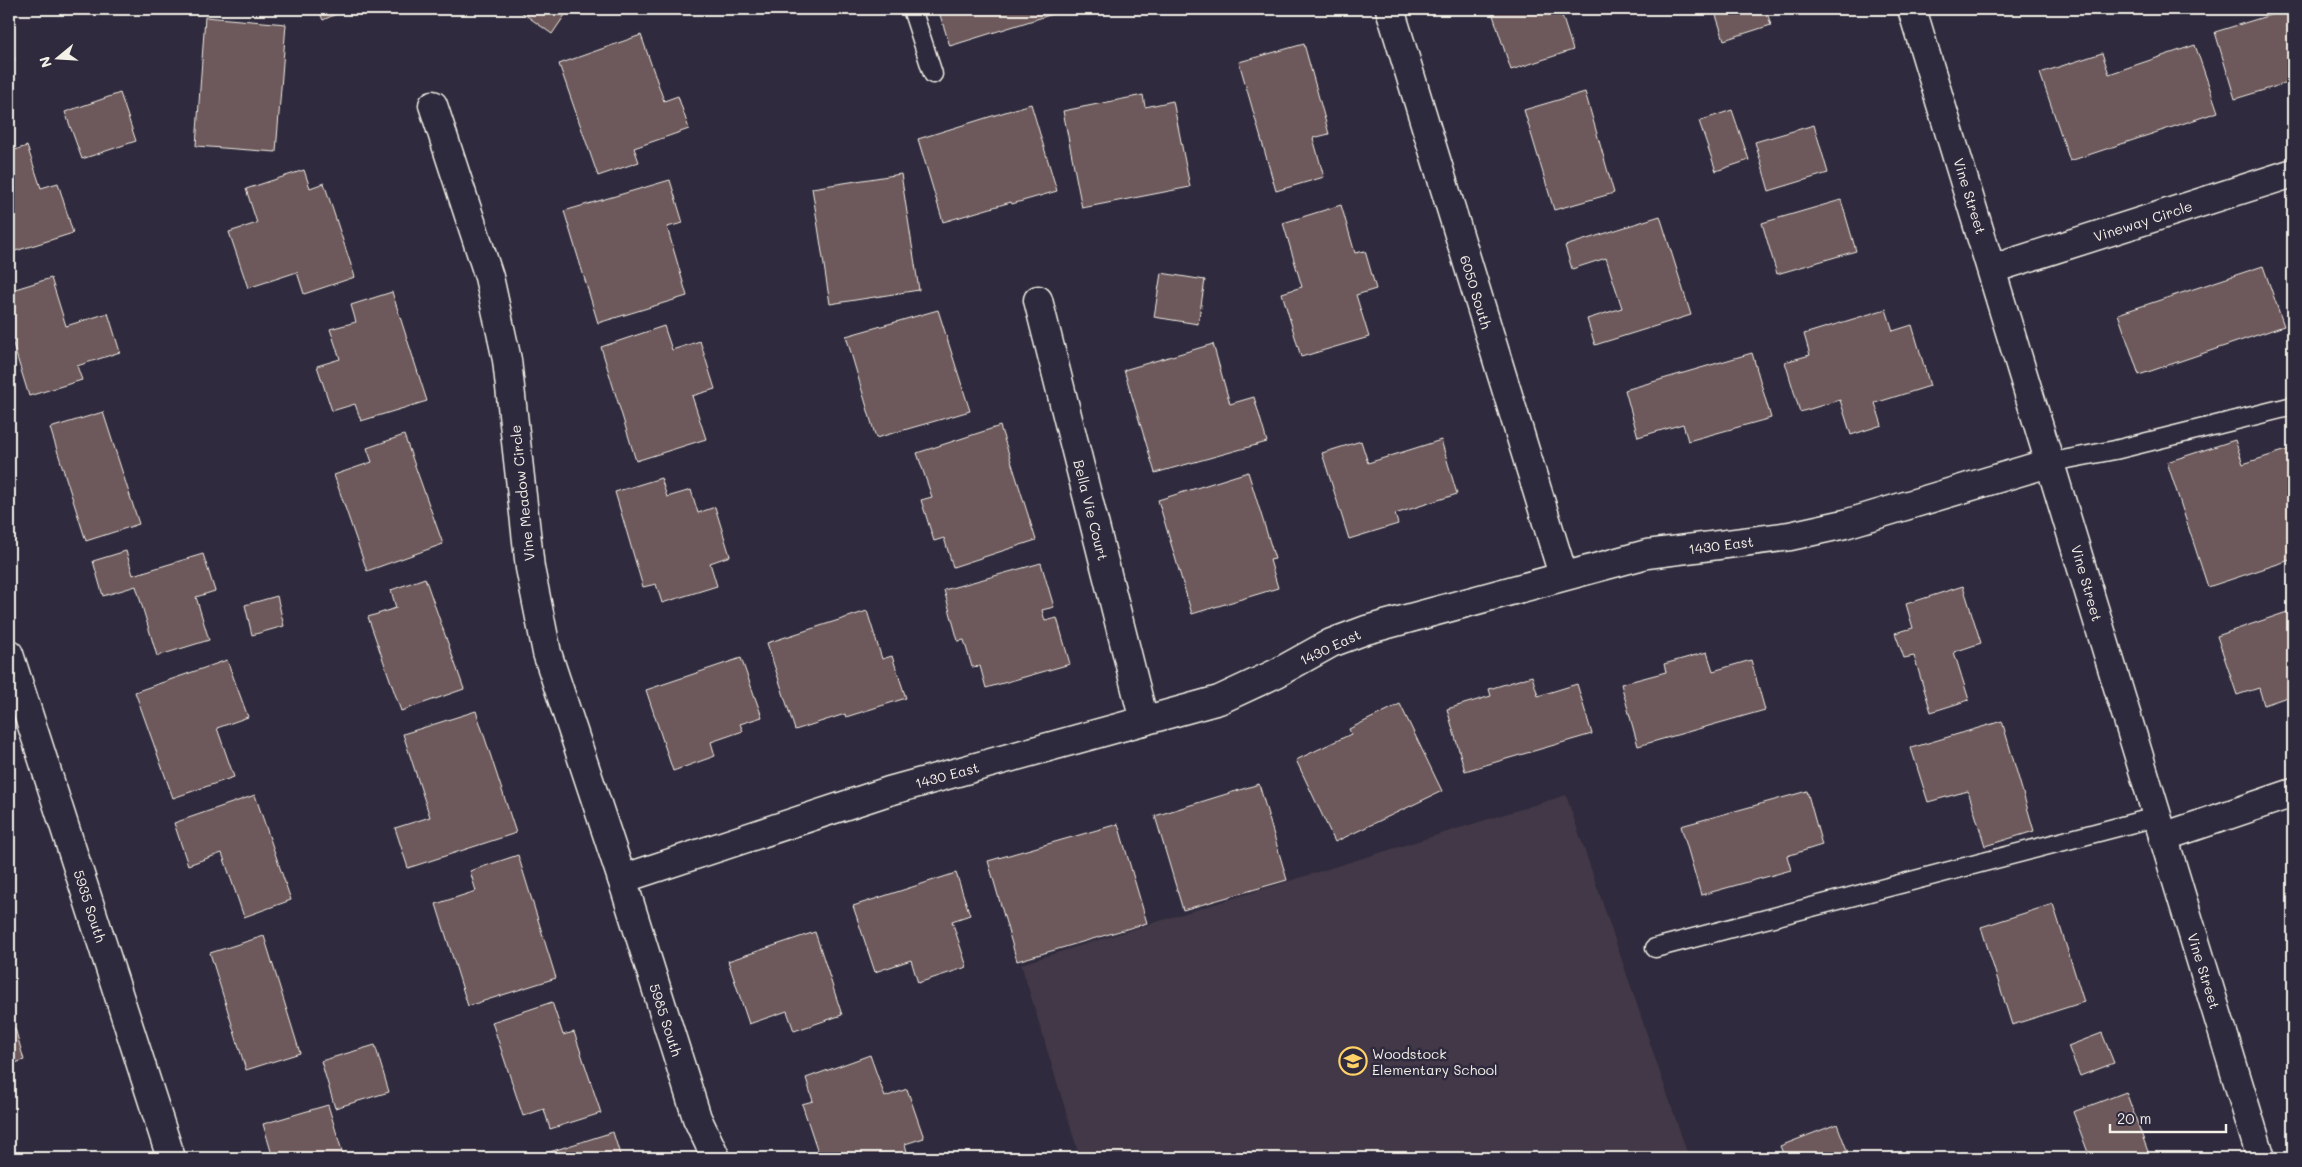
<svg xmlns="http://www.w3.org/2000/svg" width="2302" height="1167" viewBox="0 0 2302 1167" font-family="Mali,sans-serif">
<rect width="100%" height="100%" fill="#2f2a3d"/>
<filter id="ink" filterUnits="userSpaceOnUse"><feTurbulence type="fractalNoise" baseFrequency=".02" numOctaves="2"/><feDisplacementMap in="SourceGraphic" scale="10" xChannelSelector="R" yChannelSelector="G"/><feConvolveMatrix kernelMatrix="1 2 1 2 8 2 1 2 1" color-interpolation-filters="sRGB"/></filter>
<g filter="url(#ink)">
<polygon fill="#423846" points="1566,795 1689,1158 1080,1158 1021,964"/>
<g fill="#6d595b" stroke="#f4f1e8">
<polygon points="318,9 347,9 323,20"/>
<polygon points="517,9 569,9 552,34"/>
<polygon points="938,9 1069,9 950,46"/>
<polygon points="1491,9 1560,9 1573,50 1511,70"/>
<polygon points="1714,9 1766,9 1771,25 1724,40"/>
<polygon points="2290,9 2293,9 2293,81 2235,99 2215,32"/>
<polygon points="205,17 286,24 276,152 196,146"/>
<polygon points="641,35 664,101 678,96 689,129 634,148 639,162 598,176 559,64"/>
<polygon points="9,39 15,60 9,61"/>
<polygon points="1304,44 1329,134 1313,138 1324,177 1276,191 1239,62"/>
<polygon points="2195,45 2218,112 2070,161 2040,73 2102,53 2109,74"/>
<polygon points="1585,92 1614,193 1554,210 1524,110"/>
<polygon points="120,93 136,141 82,159 65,112"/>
<polygon points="1143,95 1145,107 1173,101 1190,187 1082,208 1063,111"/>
<polygon points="1031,104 1057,191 1012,204 1011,202 943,222 918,139"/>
<polygon points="1732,110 1749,160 1716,171 1699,121"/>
<polygon points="1814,125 1828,173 1769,191 1755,142"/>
<polygon points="27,146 41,188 58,183 73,233 9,253 9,152"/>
<polygon points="304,170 310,188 324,183 355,277 304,294 297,272 248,288 229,232 257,223 246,189"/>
<polygon points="901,174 919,290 830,304 812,188"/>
<polygon points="670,180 683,223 667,227 687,296 598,323 564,211"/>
<polygon points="1841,200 1856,251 1777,274 1762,223"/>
<polygon points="1341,205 1355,253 1365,251 1376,289 1356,295 1369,337 1301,357 1282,293 1302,287 1283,223"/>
<polygon points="1660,216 1691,315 1595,345 1587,319 1622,308 1606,258 1572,269 1565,246"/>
<polygon points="2263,266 2284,326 2139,375 2118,314"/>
<polygon points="1161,273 1205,280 1198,324 1154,317"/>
<polygon points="51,278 66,326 108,313 120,352 77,366 82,380 29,396 9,331 9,291"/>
<polygon points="392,292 427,401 361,421 355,404 332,411 317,366 340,359 330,329 356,322 351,305"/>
<polygon points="1886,309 1893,331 1912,325 1930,386 1875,403 1882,425 1851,435 1840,400 1800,412 1785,362 1810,355 1804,334"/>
<polygon points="938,310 970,411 876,438 846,336"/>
<polygon points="664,326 672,350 700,341 715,389 692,396 706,439 636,461 601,347"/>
<polygon points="1213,344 1230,404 1254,397 1267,442 1155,473 1124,370"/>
<polygon points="1752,353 1771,418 1688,441 1683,424 1638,437 1625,390"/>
<polygon points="103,412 139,524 86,541 50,428"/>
<polygon points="1000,426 1036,540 953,567 944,538 934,541 921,500 932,497 917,453"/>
<polygon points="404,435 443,544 367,571 334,475 372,462 367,448"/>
<polygon points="1441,440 1457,494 1395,514 1398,524 1349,539 1322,453 1361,441 1368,463"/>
<polygon points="2235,440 2243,464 2293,448 2293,559 2208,587 2167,462"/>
<polygon points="1248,472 1275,559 1270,560 1278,588 1192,614 1158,500"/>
<polygon points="661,478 667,497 691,490 698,513 715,507 730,556 710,563 717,586 662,603 656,584 643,587 615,492"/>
<polygon points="126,551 133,575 203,554 215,591 196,597 209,640 157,656 136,586 103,596 93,561"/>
<polygon points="1041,563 1054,607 1042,610 1045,621 1057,618 1070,664 986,688 980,666 972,667 964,640 958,641 944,590"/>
<polygon points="425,578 464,689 401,711 368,617 396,608 391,590"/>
<polygon points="1963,586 1981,643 1954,652 1969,700 1931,712 1914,656 1904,658 1895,633 1913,628 1906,604"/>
<polygon points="277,596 284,626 252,635 245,605"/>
<polygon points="867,611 882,659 892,656 906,698 846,717 845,714 795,730 767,643"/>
<polygon points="2290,611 2293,619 2293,695 2264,705 2259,688 2237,695 2217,636"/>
<polygon points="1707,652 1713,671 1751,660 1765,710 1638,746 1621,684 1666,672 1664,664"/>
<polygon points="741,658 762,717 740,724 743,731 711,742 715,756 673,771 646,690"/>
<polygon points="227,660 248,717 217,728 234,777 173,798 135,692"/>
<polygon points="1532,676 1538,696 1577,684 1592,734 1465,771 1447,709 1491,696 1489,689"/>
<polygon points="1400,704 1442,791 1335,842 1296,760 1351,734 1349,729"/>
<polygon points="476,711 516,833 408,868 395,828 430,817 403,734"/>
<polygon points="2002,721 2034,831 1985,846 1968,791 1928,802 1911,748"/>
<polygon points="1259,784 1287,880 1183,910 1155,816"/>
<polygon points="1807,791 1822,845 1787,856 1791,870 1701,895 1681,826"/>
<polygon points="255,795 291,900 244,917 222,853 188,865 174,823"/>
<polygon points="1118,824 1147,923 1017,961 988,861"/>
<polygon points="518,855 556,978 468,1006 436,904 476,891 470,871"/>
<polygon points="956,873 970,915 952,921 967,967 918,983 911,960 875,972 853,906"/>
<polygon points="2053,904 2084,1002 2012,1025 1981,927"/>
<polygon points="815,932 842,1015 794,1031 787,1011 749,1024 728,961"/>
<polygon points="264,936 300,1053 246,1070 210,953"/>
<polygon points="552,1002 563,1035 574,1032 601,1113 550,1129 544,1109 523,1116 492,1022"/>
<polygon points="15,1028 24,1060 9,1065 9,1030"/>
<polygon points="2102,1033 2114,1063 2080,1076 2068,1046"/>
<polygon points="375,1045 389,1092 335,1108 321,1061"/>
<polygon points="870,1055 885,1097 907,1089 924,1138 905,1144 907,1152 889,1158 820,1158 802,1104 813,1101 806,1078"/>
<polygon points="2126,1092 2150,1157 2090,1158 2073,1112"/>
<polygon points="328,1105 344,1158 273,1158 263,1124"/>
<polygon points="1837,1124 1850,1158 1785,1158 1780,1146"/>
<polygon points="613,1132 621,1158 541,1158 540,1155"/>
</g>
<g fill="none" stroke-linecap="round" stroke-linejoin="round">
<g stroke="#f4f1e8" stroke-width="21">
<g id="lane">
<polyline points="912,9 933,74"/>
<polyline points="2052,462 2115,450 2293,406"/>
<polyline points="1655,948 2156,817"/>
</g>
</g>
<g stroke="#f4f1e8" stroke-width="31">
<g id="street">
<polyline points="1390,9 1563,575"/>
<polyline points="433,105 489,277 507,360 530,568 547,653 622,879 697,1118 716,1158"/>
<polyline points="1992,269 2293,173"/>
<polyline points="1038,300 1144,721"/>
<polyline points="9,654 171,1158"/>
<polyline points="2163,837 2293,793"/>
<polyline points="622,879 889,791 1219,700 1277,673 1331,643 1366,630 1647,554 1790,536 1845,524 2052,462"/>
</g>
</g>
<g stroke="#f4f1e8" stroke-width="31">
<path id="secondary" d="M 1912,9 C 2030,391 2144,775 2261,1158"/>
</g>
<use href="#lane" stroke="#2f2a3d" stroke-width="18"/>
<use href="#street" stroke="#2f2a3d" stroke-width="28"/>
<use href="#secondary" stroke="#2f2a3d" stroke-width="28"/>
</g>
</g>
<defs>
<g id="school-ring" transform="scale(1.4375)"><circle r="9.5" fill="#2f2a3d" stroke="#ffd166" stroke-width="1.5"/><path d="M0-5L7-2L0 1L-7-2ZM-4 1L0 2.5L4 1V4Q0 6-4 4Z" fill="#ffd166"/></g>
</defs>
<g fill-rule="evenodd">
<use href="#school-ring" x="1353" y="1061"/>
</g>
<g text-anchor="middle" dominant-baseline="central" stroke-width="5" stroke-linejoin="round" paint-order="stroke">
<g font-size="14" fill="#f4f1e8" stroke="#2f2a3d">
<text transform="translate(1970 196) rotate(73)">Vine Street</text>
<text transform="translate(2143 221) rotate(-18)">Vineway Circle</text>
<text transform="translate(1476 292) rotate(73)">6050 South</text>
<text transform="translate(522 493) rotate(-96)">Vine Meadow Circle</text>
<text transform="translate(1091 510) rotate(76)">Bella Vie Court</text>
<text transform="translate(1721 545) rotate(-7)">1430 East</text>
<text transform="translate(2087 583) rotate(74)">Vine Street</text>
<text transform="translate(1330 647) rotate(-25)">1430 East</text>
<text transform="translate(947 775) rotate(-15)">1430 East</text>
<text transform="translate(90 906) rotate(72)">5935 South</text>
<text transform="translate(2204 971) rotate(73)">Vine Street</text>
<text transform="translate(666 1020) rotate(72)">5985 South</text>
</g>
<g font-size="14" fill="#f4f1e8" stroke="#2f2a3d" text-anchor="start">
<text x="1372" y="1053">Woodstock<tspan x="1372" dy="16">Elementary School</tspan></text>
</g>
</g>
<rect width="2302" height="1167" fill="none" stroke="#2f2a3d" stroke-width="30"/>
<rect x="15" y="15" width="2272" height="1137" fill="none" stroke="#f4f1e8" stroke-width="2" filter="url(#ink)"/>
<g transform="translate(58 58) rotate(252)" stroke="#2f2a3d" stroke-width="4" paint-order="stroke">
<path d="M0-4L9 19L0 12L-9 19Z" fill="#f4f1e8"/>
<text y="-8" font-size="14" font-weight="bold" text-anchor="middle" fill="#f4f1e8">N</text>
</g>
<path d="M2110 1124v8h116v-8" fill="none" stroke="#f4f1e8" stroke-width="2.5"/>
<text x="2117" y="1124" font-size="15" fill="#f4f1e8" stroke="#2f2a3d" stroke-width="4" paint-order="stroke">20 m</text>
</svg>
